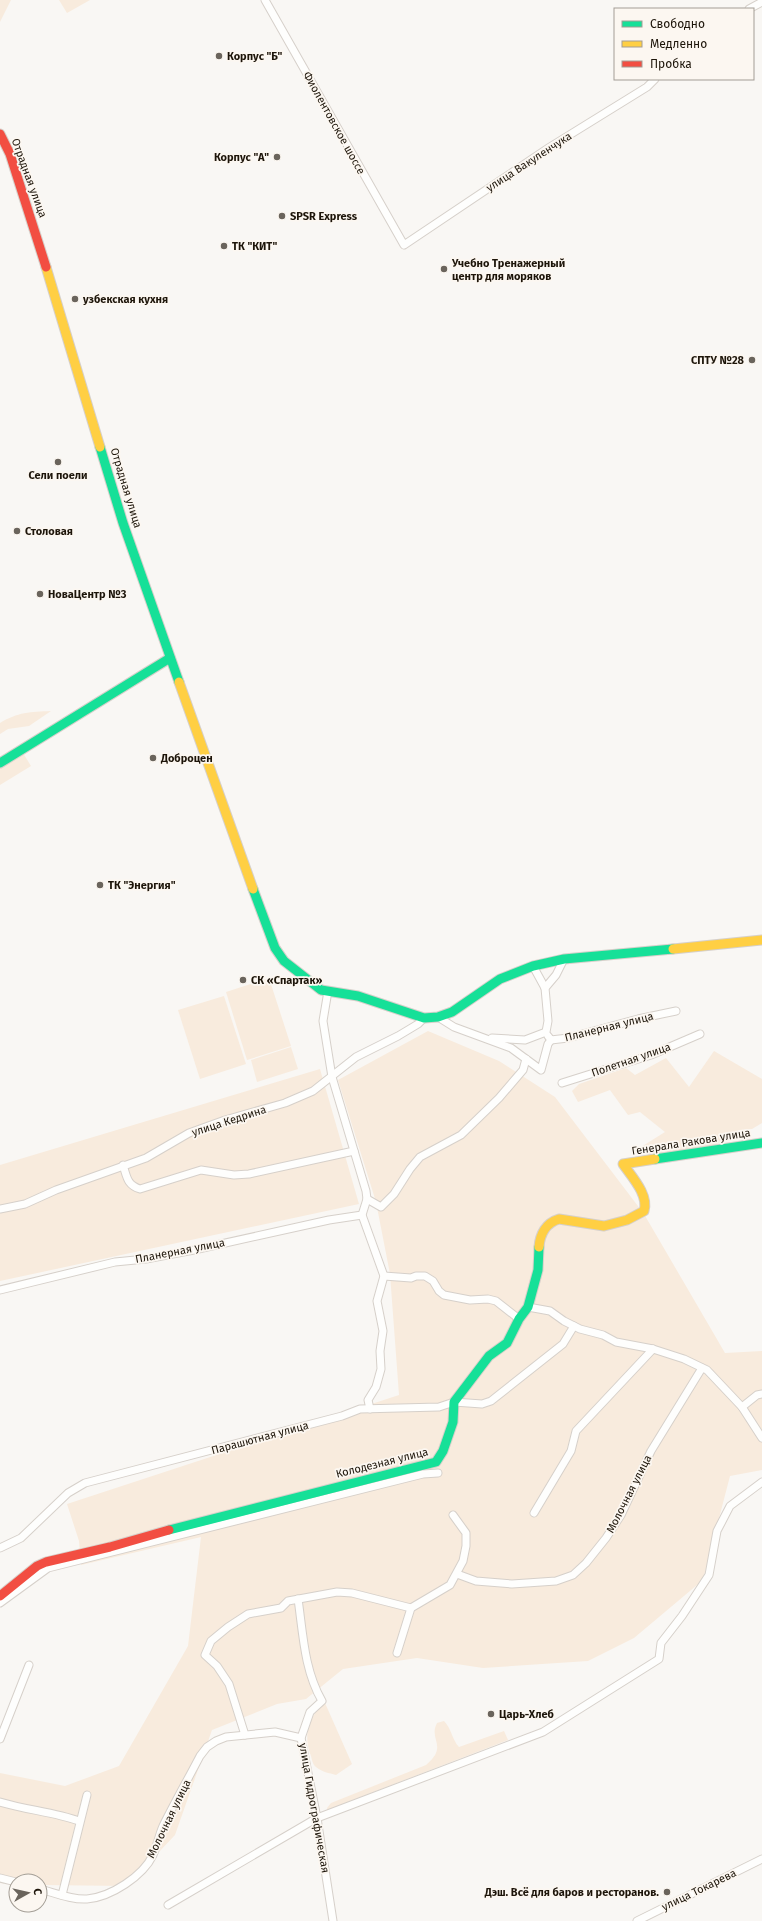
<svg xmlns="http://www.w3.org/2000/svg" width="762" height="1921" viewBox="0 0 762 1921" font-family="'Fira Sans',sans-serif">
<rect width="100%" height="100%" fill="#f9f7f4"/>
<g fill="#f8ebdd">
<polygon points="0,0 11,0 0,22"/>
<polygon points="59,0 90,0 67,13"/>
<path d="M 51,711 L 29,726 L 8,729 L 0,734 L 0,723 C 18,712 30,712 51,711 Z"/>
<polygon points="23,753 31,766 0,785 0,767"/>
<polygon points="269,978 291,1046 247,1060 226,992"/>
<polygon points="224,996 246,1064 200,1079 178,1010"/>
<polygon points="428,1031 499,1061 555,1097 644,1214 725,1353 762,1351 762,1470 730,1476 703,1580 634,1638 588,1661 483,1668 417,1658 343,1669 306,1699 277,1704 212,1730 175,1835 127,1886 40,1885 40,1881 16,1881 16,1885 0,1883 0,1773 65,1786 119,1766 188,1646 201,1537 81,1565 79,1541 67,1504 399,1395 390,1274 376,1202 338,1080"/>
<polygon points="291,1047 298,1069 257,1082 251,1060"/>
<polygon points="714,1051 762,1079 762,1123 752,1129 739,1130 708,1150 652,1159 641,1147 665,1132 640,1112 628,1115 610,1090 578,1102 572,1091 579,1084 626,1068 635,1075 666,1058 689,1087"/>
<polygon points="320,1069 359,1204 0,1281 0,1165"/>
<path d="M 325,1703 L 352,1764 L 336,1775 C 329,1773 322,1772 316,1767 C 313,1765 312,1760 311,1756 C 303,1736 308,1716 325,1703 Z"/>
<path d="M 444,1721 C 452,1729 452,1740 459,1747 L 504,1731 L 508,1740 L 327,1810 L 327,1808 L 331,1803 L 426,1765 C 449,1746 428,1740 437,1723 Z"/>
</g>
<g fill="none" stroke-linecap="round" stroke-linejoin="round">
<g stroke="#d6d0ca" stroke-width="9">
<g id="street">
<polyline points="265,0 404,245 550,147 647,87 655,79"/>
<polyline points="749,9 762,2"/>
<polyline points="533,966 545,988"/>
<polyline points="328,991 323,1021 332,1077 366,1191 367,1199 362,1215 384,1276 377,1301 383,1331 380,1351 381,1369 376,1387 368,1400 370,1409"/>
<polyline points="438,1017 454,1027 511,1048 541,1070 548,1044 551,1040"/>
<polyline points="548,1036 551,1040 568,1038 638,1019 676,1011"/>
<polyline points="492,1038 525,1040 546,1032 548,1021 545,988 556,975 564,959"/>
<polyline points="562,1083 651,1055 700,1034"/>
<path d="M 123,1165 C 127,1177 127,1185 140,1189 L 201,1170 L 234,1175 L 249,1174 L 354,1151"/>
<polyline points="367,1199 381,1207 394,1194 410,1169 420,1157 461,1135 499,1098 523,1070 526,1059"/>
<polyline points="0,1209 25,1204 56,1190 146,1158 189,1133 225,1120 285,1103 313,1091 356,1057 398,1036 418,1024 424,1018"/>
<polyline points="384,1276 411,1278 416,1276 425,1276 433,1281 439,1291 444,1295 470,1300 488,1299 496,1301 519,1319"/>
<polyline points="0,1290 115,1262 146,1259 194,1250 329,1220 362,1215"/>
<polyline points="528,1307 550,1311 564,1321 580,1329 603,1335 616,1342 653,1349 684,1359 707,1370 742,1407 762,1438"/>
<polyline points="742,1407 757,1395 762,1394"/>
<polyline points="534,1513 571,1451 576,1431 653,1349"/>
<polyline points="0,1548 21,1538 68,1493 85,1483 342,1416 360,1409 439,1407 454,1402 482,1404 491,1401 563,1344 574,1326"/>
<polyline points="457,1574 476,1581 512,1584 556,1581 573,1575 586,1563 606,1538 621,1515 651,1451 702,1368"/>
<path d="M 298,1599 C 303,1633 304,1670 322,1701 L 310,1712 L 301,1738 L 317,1818 L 333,1921"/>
<polyline points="0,1603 48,1568 423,1474 438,1473"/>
<polyline points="397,1653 411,1608 450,1585 463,1561 466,1546 466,1533 453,1515"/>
<polyline points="245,1735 229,1684 217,1666 205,1655 211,1641 228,1627 248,1614 281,1608 288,1601 337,1592 352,1593 411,1608"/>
<polyline points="0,1739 29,1665"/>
<path d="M 0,1802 C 26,1810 54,1812 79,1821"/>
<polyline points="0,1878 16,1882"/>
<path d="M 40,1889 C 55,1893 72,1900 87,1899 C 111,1897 143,1876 153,1855 C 157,1846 159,1835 163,1826 C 175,1802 188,1779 200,1756 L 207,1747 L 216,1741 L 226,1737 L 275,1732 L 301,1738"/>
<polyline points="62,1895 87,1795"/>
<polyline points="168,1905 317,1818 543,1732 659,1659 661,1643 682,1616 709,1575 717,1531 730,1506 762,1482"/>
<polyline points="637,1921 762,1859"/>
</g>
</g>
<g stroke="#d6d0ca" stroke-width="11">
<g id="fast">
<polyline points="100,447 123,523 179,682"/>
<polyline points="0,763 170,658"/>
<polyline points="253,889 275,948 284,961 321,990 358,996 424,1018 438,1017 452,1012 500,979 533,966 564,959 673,949"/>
<polyline points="655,1159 762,1143"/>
<polyline points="169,1530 436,1462 443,1451 453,1422 454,1402 489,1356 507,1343 519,1319 528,1307 538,1270 539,1247"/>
</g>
</g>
<g stroke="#d6d0ca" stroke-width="11">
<g id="slow">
<polyline points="46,267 100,447"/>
<polyline points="179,682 253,889"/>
<polyline points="673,949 762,940"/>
<path d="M 539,1247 C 540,1234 546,1223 559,1219 L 604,1226 L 627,1220 L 644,1211 C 649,1195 632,1177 623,1164 L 655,1159"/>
</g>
</g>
<g stroke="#d6d0ca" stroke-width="11">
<g id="jam">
<polyline points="0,134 10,154 46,267"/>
<polyline points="0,1596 37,1566 46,1562 110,1547 169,1530"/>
</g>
</g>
<use href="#street" stroke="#fefefd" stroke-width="7"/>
<use href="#fast" stroke="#16e098" stroke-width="9"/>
<use href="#slow" stroke="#ffcf43" stroke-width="9"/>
<use href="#jam" stroke="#f24e42" stroke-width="9"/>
</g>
<g fill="#6a645c" stroke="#fcf7f1" stroke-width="1.5">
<circle cx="219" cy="56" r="4"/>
<circle cx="277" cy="157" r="4"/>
<circle cx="282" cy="216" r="4"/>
<circle cx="224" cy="246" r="4"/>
<circle cx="444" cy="269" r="4"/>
<circle cx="75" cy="299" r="4"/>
<circle cx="752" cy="360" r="4"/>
<circle cx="58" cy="462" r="4"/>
<circle cx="17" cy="531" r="4"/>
<circle cx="40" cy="594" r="4"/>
<circle cx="153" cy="758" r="4"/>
<circle cx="100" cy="885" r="4"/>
<circle cx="243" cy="980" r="4"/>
<circle cx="491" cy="1714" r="4"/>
<circle cx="667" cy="1892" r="4"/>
</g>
<g text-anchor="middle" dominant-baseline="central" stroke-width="3.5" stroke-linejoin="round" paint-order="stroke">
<g font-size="11" font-weight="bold" fill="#1d150a" stroke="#fcf7f1" text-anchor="start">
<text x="227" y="56">Корпус "Б"</text>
<text x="269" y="157" text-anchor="end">Корпус "А"</text>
<text x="290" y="216">SPSR Express</text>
<text x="232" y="246">ТК "КИТ"</text>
<text x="452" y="263">Учебно Тренажерный<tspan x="452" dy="13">центр для моряков</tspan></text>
<text x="83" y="299">узбекская кухня</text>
<text x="744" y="360" text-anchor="end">СПТУ №28</text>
<text x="58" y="475" text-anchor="middle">Сели поели</text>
<text x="25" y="531">Столовая</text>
<text x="48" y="594">НоваЦентр №3</text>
<text x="161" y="758">Доброцен</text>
<text x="108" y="885">ТК "Энергия"</text>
<text x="251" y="980">СК «Спартак»</text>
<text x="499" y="1714">Царь-Хлеб</text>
<text x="659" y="1892" text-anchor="end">Дэш. Всё для баров и ресторанов.</text>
</g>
<g font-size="11" fill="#1d150a" stroke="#fcf7f1">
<text transform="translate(334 123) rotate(61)">Фиолентовское шоссе</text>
<text transform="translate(529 162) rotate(-33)">улица Вакуленчука</text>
<text transform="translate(29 178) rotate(70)">Отрадная улица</text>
<text transform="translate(126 488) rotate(73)">Отрадная улица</text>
<text transform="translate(609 1027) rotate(-14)">Планерная улица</text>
<text transform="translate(631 1060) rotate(-19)">Полетная улица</text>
<text transform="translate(229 1121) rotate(-18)">улица Кедрина</text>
<text transform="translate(691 1142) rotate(-9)">Генерала Ракова улица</text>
<text transform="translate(180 1251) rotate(-11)">Планерная улица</text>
<text transform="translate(260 1438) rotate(-15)">Парашютная улица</text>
<text transform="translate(382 1463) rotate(-14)">Колодезная улица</text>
<text transform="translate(629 1494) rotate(-63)">Молочная улица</text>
<text transform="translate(314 1808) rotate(80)">улица Гидрографическая</text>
<text transform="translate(169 1819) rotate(-64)">Молочная улица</text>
<text transform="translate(699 1890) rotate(-26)">улица Токарева</text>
</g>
</g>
<rect x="614" y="8" width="140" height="72" fill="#fcf7f1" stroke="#a39d95"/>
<rect x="622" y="21" width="20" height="6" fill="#16e098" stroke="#a39d95"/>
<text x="650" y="28" font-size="12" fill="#1d150a">Свободно</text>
<rect x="622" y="41" width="20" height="6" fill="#ffcf43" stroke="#a39d95"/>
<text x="650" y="48" font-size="12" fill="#1d150a">Медленно</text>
<rect x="622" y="61" width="20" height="6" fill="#f24e42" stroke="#a39d95"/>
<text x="650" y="68" font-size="12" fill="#1d150a">Пробка</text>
<g transform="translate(28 1893) rotate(82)"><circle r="19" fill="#fcf7f1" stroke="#a39d95"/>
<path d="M0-3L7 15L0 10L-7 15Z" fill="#6a645c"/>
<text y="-6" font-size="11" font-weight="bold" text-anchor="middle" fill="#1d150a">С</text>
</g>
</svg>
